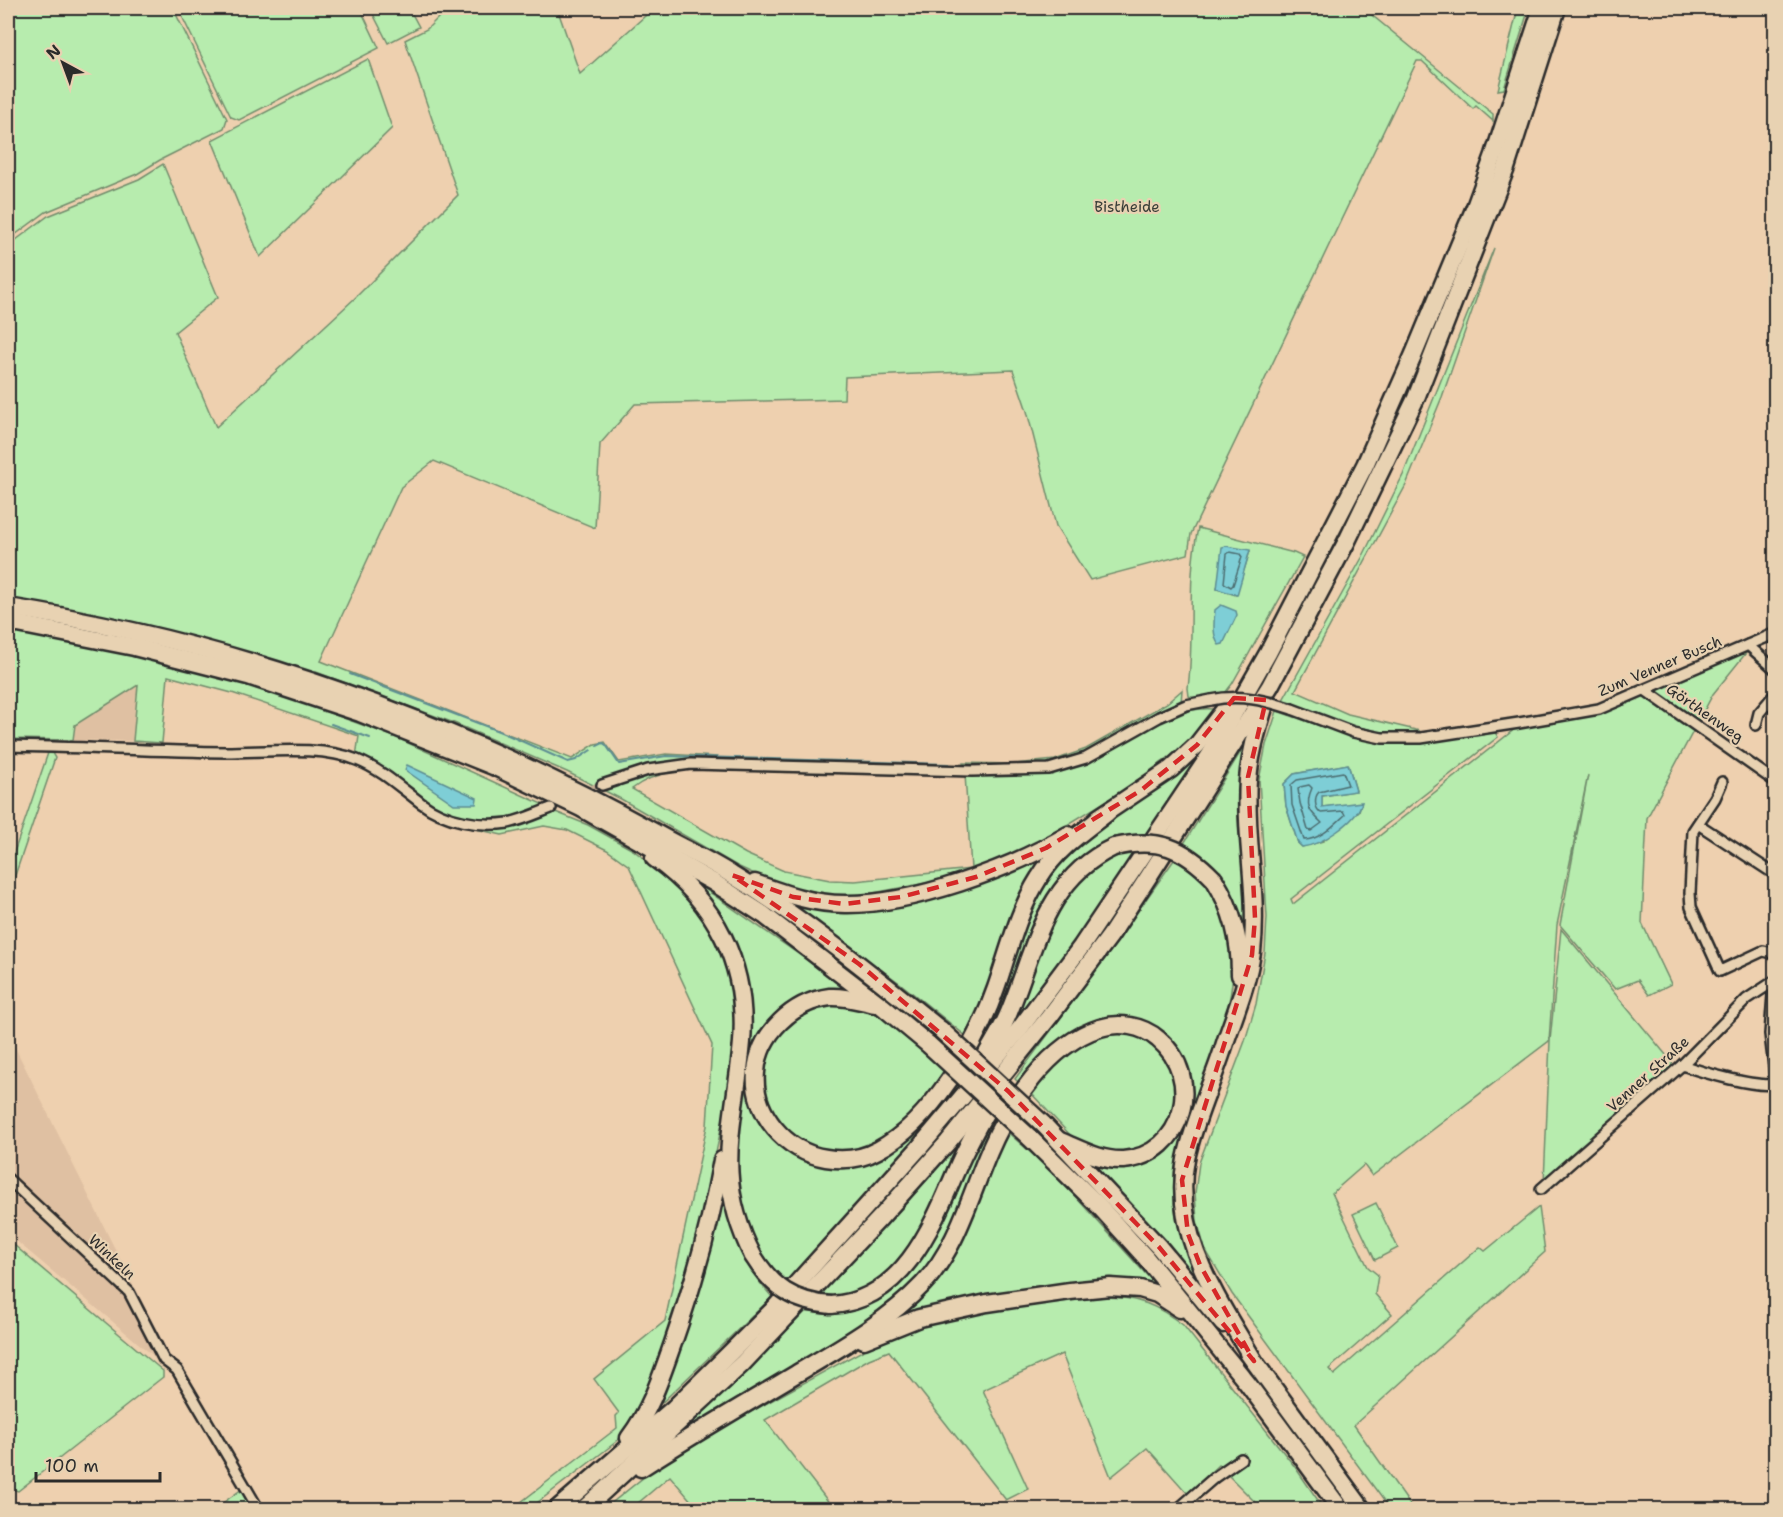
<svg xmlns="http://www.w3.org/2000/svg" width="1783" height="1517" viewBox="0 0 1783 1517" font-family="'Shantell Sans',sans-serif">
<rect width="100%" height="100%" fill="#eed0af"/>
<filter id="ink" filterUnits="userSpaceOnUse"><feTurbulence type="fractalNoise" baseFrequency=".0167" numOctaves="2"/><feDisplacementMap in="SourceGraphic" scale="12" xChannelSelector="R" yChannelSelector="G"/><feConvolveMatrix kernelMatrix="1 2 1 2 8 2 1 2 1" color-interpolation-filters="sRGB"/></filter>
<g filter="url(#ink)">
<g fill="#dfc0a2">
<polygon points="139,685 133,741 73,740 75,725"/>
<polygon points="8,1033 172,1364 168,1368 8,1234"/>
</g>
<g fill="#b7ecae" stroke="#718c6c" stroke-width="1.5" fill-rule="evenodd">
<polygon points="32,8 173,8 227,119 224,128 160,160 137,174 46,212 8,240 8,11"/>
<polygon points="178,8 360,8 379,48 239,120 231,117"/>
<polygon points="370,8 409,8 419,27 388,43"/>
<path d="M 448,8 L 557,8 L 580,74 L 654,8 L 1363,8 L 1493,114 L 1493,121 L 1476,106 L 1473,109 L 1422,61 L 1417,61 L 1191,534 L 1188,554 L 1090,580 L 1056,526 L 1027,411 L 1013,370 L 845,377 L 844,399 L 635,404 L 600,444 L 595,528 L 434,461 L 401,487 L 321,661 L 572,759 L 595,744 L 605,742 L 619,762 L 666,754 L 717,757 L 717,770 C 687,769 656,770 632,789 L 746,854 L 784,871 L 830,880 L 855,881 L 971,869 L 965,774 C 1007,774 1049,777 1088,762 C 1130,745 1165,705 1214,709 L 1201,727 L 1183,747 L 1121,792 L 1049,836 L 996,861 L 937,881 L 873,893 L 836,897 L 784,885 L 759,876 L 737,866 L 621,799 L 567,772 L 454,723 L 316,672 L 303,703 L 395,737 L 544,805 C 465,844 420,798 356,757 L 359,736 L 232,693 L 168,676 L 162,743 L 133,741 L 138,685 L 75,725 L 73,740 L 8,739 L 8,246 L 48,216 L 139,179 L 163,164 L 218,297 L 175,332 L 216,427 L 354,299 L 458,195 L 405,40 L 427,29 Z"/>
<polygon points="1518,8 1529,8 1504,89 1498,90"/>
<polygon points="368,59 392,128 260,257 212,140"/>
<path d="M 1494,248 L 1442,397 L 1406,485 L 1295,691 L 1348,714 L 1420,731 C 1373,743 1325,720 1283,700 L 1363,556 L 1403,475 Z"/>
<path d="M 1198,528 L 1294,553 L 1303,557 L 1232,684 L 1225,693 L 1195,699 L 1189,696 L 1188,688 C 1195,635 1186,583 1198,528 ZM 1226,546 L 1250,551 L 1236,595 L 1217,589 Z"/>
<path d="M 1741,653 L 1746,653 L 1713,694 L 1647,818 L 1642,923 L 1671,984 L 1649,995 L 1638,980 L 1615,989 L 1560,925 L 1588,775 L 1557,925 L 1549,1041 L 1372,1176 L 1364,1165 L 1332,1193 L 1368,1267 L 1378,1275 L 1375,1294 L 1392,1314 L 1329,1369 L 1334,1375 L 1480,1247 L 1485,1251 L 1539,1207 L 1545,1252 L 1354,1425 L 1413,1509 L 1390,1509 L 1232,1294 L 1205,1249 L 1197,1221 L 1195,1193 L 1199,1163 L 1245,1041 L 1256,1004 L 1265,953 L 1267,917 L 1259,780 L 1266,745 L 1277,711 L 1353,737 L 1380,742 L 1493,729 L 1498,737 L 1291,899 L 1293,904 L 1520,725 L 1600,711 ZM 1348,764 L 1356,791 L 1322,796 L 1322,807 L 1361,803 L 1359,811 L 1323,841 L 1302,847 L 1298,843 L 1286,806 L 1284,784 L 1294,774 Z"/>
<polygon points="1182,690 1181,703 1077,758 1029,768 964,769 963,763 1014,764 1055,760 1086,749 1167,703"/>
<polygon points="1248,740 1246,962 1240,929 1183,845"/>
<polygon points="48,753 52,753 55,758 8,896 8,870"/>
<polygon points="1194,756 1197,758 1146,835 1093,850 1081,858 1062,879 996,1026 982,1051 974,1044 1029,903 1071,846"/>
<polygon points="553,811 588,825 633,850 669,878 700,910 725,955 734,988 737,1025 729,1089 705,1207 686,1282 654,1381 630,1428 616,1442 529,1509 512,1509 617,1428 616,1416 619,1413 594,1379 665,1321 707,1126 712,1045 629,866 607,850 567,830 544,826 502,835 445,822 504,827"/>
<polygon points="1054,848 966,1036 901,984 784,898 855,907"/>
<polygon points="1122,853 1136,853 1074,942 1011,1027 1043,929 1094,862"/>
<path d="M 1174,860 C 1196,870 1214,889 1223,911 C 1262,1004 1180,1088 1174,1180 C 1173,1199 1175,1220 1182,1238 C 1187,1254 1196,1269 1201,1285 L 1089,1159 L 1134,1160 L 1183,1114 L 1164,1041 L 1102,1023 L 1021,1085 L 1015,1079 L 1093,974 Z"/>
<polygon points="688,881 702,887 863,999 803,1002 754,1060 780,1140 862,1160 953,1081 961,1088 852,1213 785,1284 764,1265 733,1194 742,975"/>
<polygon points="1561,929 1672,1062 1672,1069 1544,1182 1550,1041"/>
<path d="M 837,1003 C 851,1006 865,1008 878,1015 C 903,1028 925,1053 946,1072 L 915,1110 L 898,1129 L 860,1152 L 810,1150 L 782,1129 L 764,1094 L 763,1074 L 766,1052 L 790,1020 L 810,1009 Z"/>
<polygon points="1122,1031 1140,1036 1157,1045 1168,1057 1178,1091 1171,1120 1151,1144 1134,1151 1112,1153 1083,1143 1072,1137 1030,1092 1037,1077 1095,1033"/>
<path d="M 990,1117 L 997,1124 L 943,1248 L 904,1299 L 668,1445 L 737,1380 L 805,1312 C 849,1313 858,1311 895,1286 Z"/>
<polygon points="971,1130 909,1252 868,1290 832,1298 819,1296 899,1211"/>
<polygon points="1005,1130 1052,1171 1164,1294 1150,1288 893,1323 914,1301"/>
<path d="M 723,1184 C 728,1231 740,1262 772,1297 L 649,1415 Z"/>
<polygon points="1376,1203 1398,1248 1375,1260 1353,1214"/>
<polygon points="8,1240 163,1371 163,1377 18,1491 8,1488"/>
<path d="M 1104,1297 C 1138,1297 1157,1305 1183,1325 L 1295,1467 L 1324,1509 L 1262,1509 L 1218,1465 L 1188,1494 L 1147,1448 L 1111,1477 L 1062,1354 L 983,1390 L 1028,1489 L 1006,1500 L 889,1351 L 869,1359 L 765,1420 L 834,1509 L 698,1509 L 670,1476 L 631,1509 L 603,1510 L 669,1457 L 882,1340 L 928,1323 L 969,1315 L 1016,1307 Z"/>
<polygon points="242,1489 254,1510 213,1510"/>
</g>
<g fill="#7eced6" stroke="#5d8d92" stroke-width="1.5">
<polygon points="1226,546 1250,550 1237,595 1217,589 1222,547"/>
<path d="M 1221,605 L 1236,611 L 1237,615 L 1223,644 L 1219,645 C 1212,636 1214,621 1215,610 Z"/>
<path d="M 1348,764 L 1356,791 L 1322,796 L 1322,807 L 1362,802 C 1357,822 1321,845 1302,847 L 1298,843 L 1286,806 L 1284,784 L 1294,774 Z"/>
<polygon points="407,765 477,798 476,804 454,804 405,770"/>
</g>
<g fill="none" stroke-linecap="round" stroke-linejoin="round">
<g stroke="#4c6c6f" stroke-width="1.5">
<polygon points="1230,552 1240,554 1242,557 1233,585 1231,587 1224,583 1227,554"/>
<path d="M 1343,772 L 1348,785 L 1319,792 C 1314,797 1314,808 1321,813 L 1343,811 L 1345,815 C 1334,825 1320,840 1304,840 L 1292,805 L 1291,785 L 1297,780 Z"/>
<path d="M 1309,785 L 1312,788 C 1304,806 1310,812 1322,823 L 1311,831 L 1308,830 L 1300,803 L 1298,789 L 1300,787 Z"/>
</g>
<g stroke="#5d8d92" stroke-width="2">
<polyline points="350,674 501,732 568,762 576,760 591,750"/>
<polyline points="331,724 370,738"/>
<polyline points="597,746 603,743 606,745 619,764 666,756 949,764"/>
</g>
<polyline stroke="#c7af95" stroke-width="9" stroke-dasharray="9 4.5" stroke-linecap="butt" points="581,795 602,785"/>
<g stroke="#2b2b2b" stroke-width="14">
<g id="minor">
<polyline points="1748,645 1776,670"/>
<polyline points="1645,690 1776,782"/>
<polyline points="1292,709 1353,732 1382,738 1421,738 1519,723 1599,709 1776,633"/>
<polyline points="1756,725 1759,713 1776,693"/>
<path d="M 8,746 C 80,747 153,751 226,752 C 266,752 320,745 357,760 C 382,770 401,788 421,803 C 445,821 479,827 508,823 C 523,820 538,813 551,808"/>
<polyline points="1722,782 1715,798 1693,831 1690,893 1691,907 1720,971 1763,951 1773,953 1776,957"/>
<polyline points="602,785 648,770 691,764 972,771 1049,769 1086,758 1159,717 1186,705 1211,700"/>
<polyline points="1698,824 1776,875"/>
<polyline points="1774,981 1770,1034 1776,1084"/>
<path d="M 1682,1065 C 1699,1071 1761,1090 1776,1083"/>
<polyline points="8,1179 129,1292 164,1360 177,1370 259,1510"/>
<polyline points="1541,1189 1682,1065 1747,999 1776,980"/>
<polyline points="1177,1510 1215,1477 1241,1459"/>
</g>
</g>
<g stroke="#2b2b2b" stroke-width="21">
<g id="motorway">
<path d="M 8,607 C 236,643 452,721 654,832 C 680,847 707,859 732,875 C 806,920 874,976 941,1030"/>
<polyline points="8,622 134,647 248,676 360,713 493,766 581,808 713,882 764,915 882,1006 929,1045"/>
<polyline points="1098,818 1171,769 1197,745 1229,704"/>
<path d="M 654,858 C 716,902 748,965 742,1042 C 735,1124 712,1176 753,1256"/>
<path d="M 1214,879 C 1233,910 1240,939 1240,975"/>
<path d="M 755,883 C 785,894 813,904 845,904 C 912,905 1010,869 1068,835"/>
<path d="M 875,1004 C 860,1001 846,996 830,997 C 793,1002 759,1033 756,1072 C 752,1113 786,1152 826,1158 C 844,1161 862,1159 878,1150 C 931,1122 977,1043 996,988 C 1009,951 1018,911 1039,878 C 1055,851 1082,832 1107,813"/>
<path d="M 985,1057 C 992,1044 1001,1031 1007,1017 C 1035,952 1043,880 1114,847"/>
<polyline points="1043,1124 1159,1247 1223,1324"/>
<polyline points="1029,1137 1098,1205 1146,1258 1248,1384 1341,1510"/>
<path d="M 831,1305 C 905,1301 934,1222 959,1164 C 969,1142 981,1120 993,1099"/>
<polyline points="864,1340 919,1318 987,1303 1070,1291 1110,1287 1140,1289 1157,1294 1180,1309"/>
<polyline points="1248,1353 1363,1510"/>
<path d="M 1254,1361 C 1218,1299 1171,1234 1186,1159 C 1194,1120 1213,1082 1225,1043 C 1235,1014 1248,982 1252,952 C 1259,894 1244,837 1248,780 C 1250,754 1258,728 1265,704"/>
<path d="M 629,1438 C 651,1409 661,1377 673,1343 C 694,1283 711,1222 722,1160"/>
<path d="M 641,1468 C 692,1435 744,1405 796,1374 C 840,1348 888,1321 923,1284 C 957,1248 970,1196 989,1152 C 1009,1105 1048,1044 1100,1028 C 1119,1022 1142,1025 1158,1039 C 1204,1077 1185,1155 1123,1160 C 1100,1161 1080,1149 1060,1141"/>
<polyline points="556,1510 674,1408 732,1351 771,1312 919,1148 1018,1031 1081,947 1210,755 1268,653 1365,465 1414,354 1475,207 1494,155 1542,8"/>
<polyline points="583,1510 742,1364 880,1218 948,1142 1050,1016 1110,936 1149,876 1270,686 1347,541 1416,398 1506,168 1557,8"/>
</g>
</g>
<use href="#minor" stroke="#e8d2b2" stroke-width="9"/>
<use href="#motorway" stroke="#e8d2b2" stroke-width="16"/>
<g stroke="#2b2b2b" stroke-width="14" stroke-linecap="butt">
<path id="minor-bridge" d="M 1211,700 C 1240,694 1265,700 1292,709"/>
</g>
<g stroke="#2b2b2b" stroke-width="21" stroke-linecap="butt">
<g id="motorway-bridge">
<path d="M 1114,847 C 1158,837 1183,847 1214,879"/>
<polyline points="941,1030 1043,1124"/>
<polyline points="929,1045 1029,1137"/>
<path d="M 753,1256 C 773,1288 793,1302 831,1305"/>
</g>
</g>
<use href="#minor-bridge" stroke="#e8d2b2" stroke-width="9"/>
<use href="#motorway-bridge" stroke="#e8d2b2" stroke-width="16"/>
</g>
</g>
<path fill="none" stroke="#d62828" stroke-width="4.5" stroke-dasharray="12 8" stroke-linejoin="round" d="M 1234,698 L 1266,700 L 1248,777 L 1255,918 L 1252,955 L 1182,1180 L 1188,1234 L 1200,1265 L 1254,1361 L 1159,1247 L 1008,1091 L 859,964 L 732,875 L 793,897 L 844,904 L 901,897 L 976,877 L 1046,848 L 1140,791 L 1197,745 Z"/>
<g text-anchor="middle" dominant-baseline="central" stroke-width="4.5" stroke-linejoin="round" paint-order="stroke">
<g font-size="15" fill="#393e38" stroke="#e8d2b2">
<text x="1127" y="207">Bistheide</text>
</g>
<g font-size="15" fill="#2b2b2b" stroke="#e8d2b2">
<text transform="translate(1660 666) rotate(-23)">Zum Venner Busch</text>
<text transform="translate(1705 713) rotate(35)">Görthenweg</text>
<text transform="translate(1648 1074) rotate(-42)">Venner Straße</text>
<text transform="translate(112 1257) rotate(43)">Winkeln</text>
</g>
</g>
<rect width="1783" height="1517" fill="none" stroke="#e8d2b2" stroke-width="30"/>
<rect x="15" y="15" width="1753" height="1487" fill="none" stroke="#2b2b2b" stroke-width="2" filter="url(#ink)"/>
<g transform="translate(63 63) rotate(319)" stroke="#e8d2b2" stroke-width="4.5" paint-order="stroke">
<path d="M0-4.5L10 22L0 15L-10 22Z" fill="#2b2b2b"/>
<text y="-9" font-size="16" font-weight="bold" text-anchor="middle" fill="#2b2b2b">N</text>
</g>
<path d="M36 1472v9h124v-9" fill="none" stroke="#2b2b2b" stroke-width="3"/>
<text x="45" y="1472" font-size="18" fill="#2b2b2b" stroke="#e8d2b2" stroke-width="4.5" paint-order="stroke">100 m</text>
</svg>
